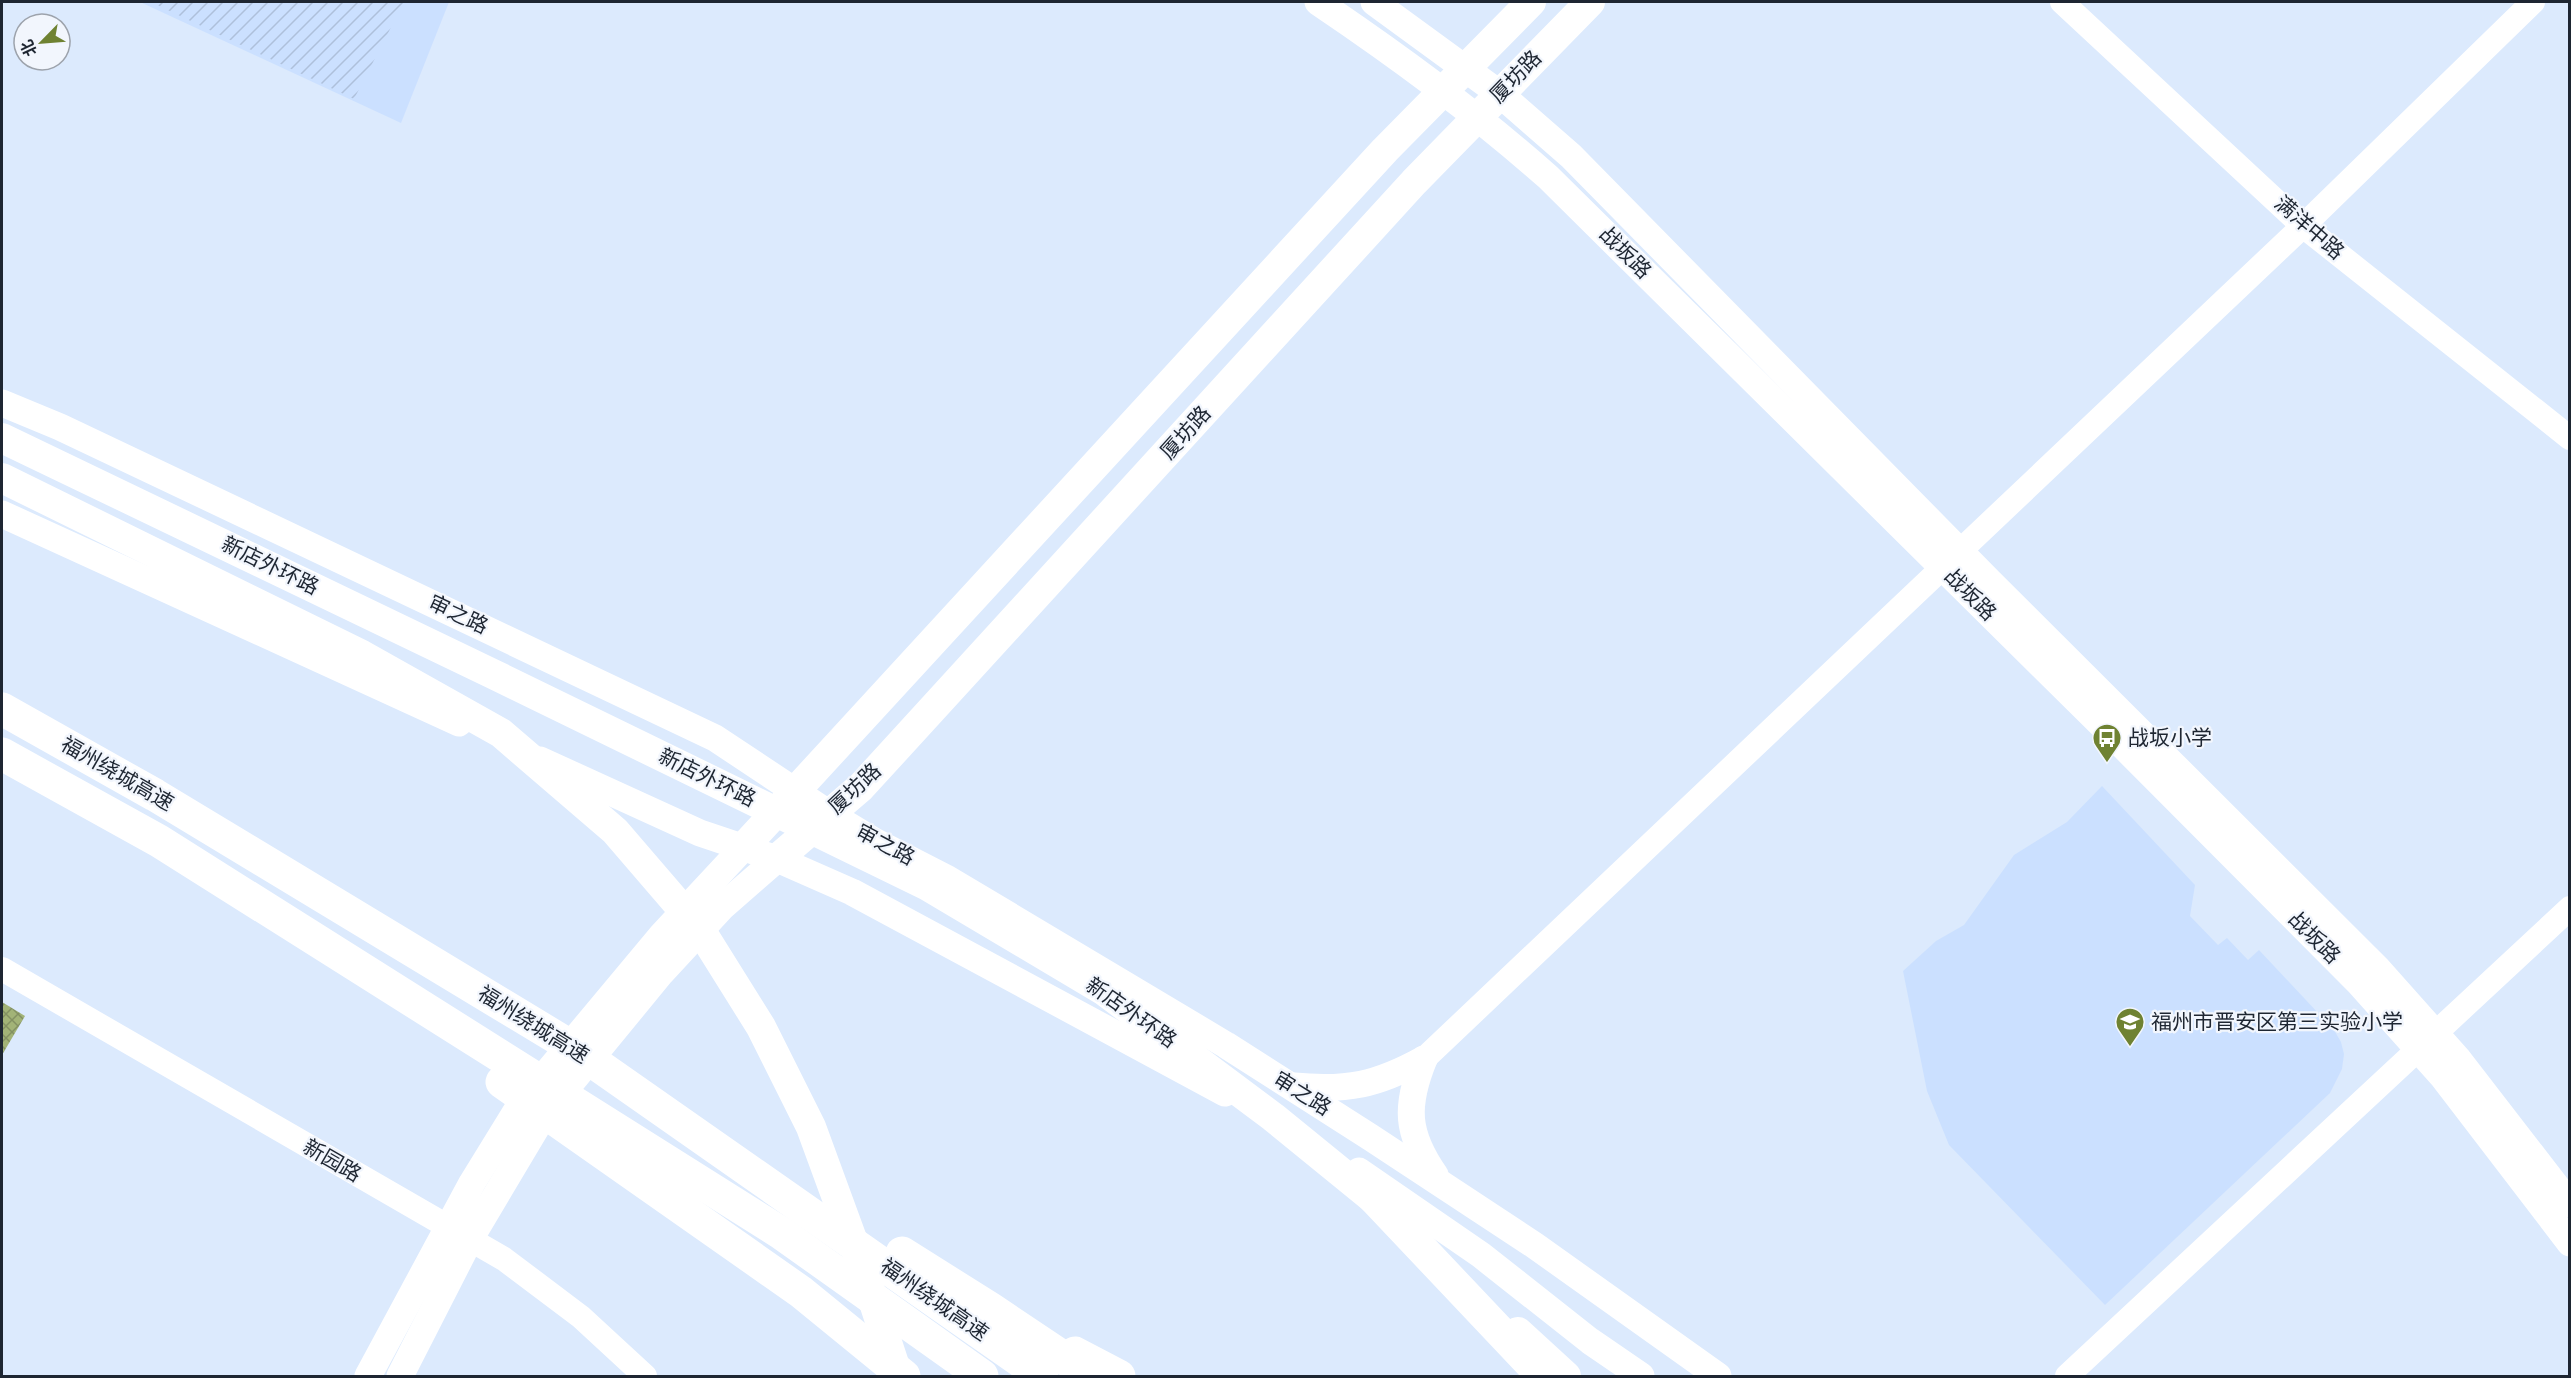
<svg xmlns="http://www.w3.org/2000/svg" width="2571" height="1378" viewBox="0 0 2571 1378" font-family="'Alegreya Sans','Noto Sans SC',sans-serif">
<defs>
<pattern id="industrial-furrows" width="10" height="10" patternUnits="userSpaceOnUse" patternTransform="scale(1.5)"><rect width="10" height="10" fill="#cbe0ff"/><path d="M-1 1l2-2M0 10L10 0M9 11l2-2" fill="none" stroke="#aec0db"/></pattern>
<pattern id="building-cross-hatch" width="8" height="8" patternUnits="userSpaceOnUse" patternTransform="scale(1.5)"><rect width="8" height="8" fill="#a2b377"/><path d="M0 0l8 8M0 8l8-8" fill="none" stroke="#839162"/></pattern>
</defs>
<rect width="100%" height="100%" fill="#dceafd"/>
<g fill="#cbe0ff">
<polygon points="140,2 449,2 401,123"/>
<polygon points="2102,786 2195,885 2190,916 2218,945 2227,938 2248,960 2259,950 2334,1030 2341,1042 2344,1054 2342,1069 2330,1093 2105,1305 1949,1145 1927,1091 1903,971 1936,941 1964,925 2014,855 2067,822"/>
</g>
<polygon fill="url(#industrial-furrows)" points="151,2 404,2 354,99"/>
<polygon fill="url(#building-cross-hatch)" points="2,1002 25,1016 2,1055"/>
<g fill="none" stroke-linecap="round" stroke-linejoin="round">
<g stroke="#fff" stroke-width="24">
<polyline points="2062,2 2303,226 2570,438"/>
<polyline points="2,969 504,1259 581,1317 645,1376"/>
<polyline points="1424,1059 2303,226 2533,2"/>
<polyline points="2067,1376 2570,908"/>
</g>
<g stroke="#fff" stroke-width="27">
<path d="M 1318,2 C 1398,56 1476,113 1548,177 L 2124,747 L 2359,983 L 2443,1077 L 2570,1243"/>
<polyline points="1374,2 1500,94 1571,156 1989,581 2377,968 2458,1059 2570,1204"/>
<polyline points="2,403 60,427 715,738 828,813 874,841 948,879 1226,1045 1370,1137 1534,1245 1718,1376"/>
<polyline points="2,514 459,723"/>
<polyline points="540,760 700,833 777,859 852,892 1225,1093"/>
<path d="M 1424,1059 C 1405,1106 1406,1133 1435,1175"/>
<path d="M 1294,1086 C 1347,1091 1377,1085 1424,1059"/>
<polyline points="1359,1171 1481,1255 1590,1341 1641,1376"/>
<polyline points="368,1376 472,1183 520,1105 662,935 743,848"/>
<polyline points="400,1376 470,1239 542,1118 661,973 722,907 777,859"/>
</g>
<g stroke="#fff" stroke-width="30">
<polyline points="2,438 495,675 928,886 1103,990 1273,1117 1386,1209"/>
<polyline points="2,478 362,655 501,733 615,831 701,931 761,1027 811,1127 863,1269 898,1376"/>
<polyline points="743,848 1385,150 1531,2"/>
<polyline points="777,859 861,787 1414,182 1590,2"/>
<polyline points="1518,1332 1566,1376"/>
</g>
<polyline stroke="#fff" stroke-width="32" points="1368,1192 1542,1376"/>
<g stroke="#fff" stroke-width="33">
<polyline points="2,709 155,795 572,1047 1042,1376"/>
<polyline points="2,754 159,841 781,1233 982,1376"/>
<polyline points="502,1082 801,1292 904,1376"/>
<polyline points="902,1253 991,1309 1091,1376"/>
<polyline points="1075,1353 1119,1376"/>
</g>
</g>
<defs>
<g id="bus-pin" transform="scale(1.5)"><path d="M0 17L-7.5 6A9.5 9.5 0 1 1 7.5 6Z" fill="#6f8232" stroke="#f2f6fd"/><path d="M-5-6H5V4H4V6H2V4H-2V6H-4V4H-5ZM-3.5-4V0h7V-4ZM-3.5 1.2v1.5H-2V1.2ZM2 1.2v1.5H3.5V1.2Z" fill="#fff"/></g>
<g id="school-pin" transform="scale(1.5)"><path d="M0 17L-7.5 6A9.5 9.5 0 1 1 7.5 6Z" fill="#6f8232" stroke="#f2f6fd"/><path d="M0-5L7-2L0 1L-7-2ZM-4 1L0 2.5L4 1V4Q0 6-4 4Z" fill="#fff"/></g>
</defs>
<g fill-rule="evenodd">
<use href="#bus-pin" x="2107" y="738"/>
<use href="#school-pin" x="2130" y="1022"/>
</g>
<g text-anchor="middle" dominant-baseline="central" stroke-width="4.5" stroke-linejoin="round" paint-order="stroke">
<g font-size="21" fill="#1e2632" stroke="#f2f6fd">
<text transform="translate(1516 77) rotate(-46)">厦坊路</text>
<text transform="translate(2309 228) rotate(41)">满洋中路</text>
<text transform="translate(1625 253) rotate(45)">战坂路</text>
<text transform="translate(1186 433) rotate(-48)">厦坊路</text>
<text transform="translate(270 566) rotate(26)">新店外环路</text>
<text transform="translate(1970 595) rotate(45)">战坂路</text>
<text transform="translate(458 615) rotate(25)">审之路</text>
<text transform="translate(117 774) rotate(30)">福州绕城高速</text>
<text transform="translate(707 778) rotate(26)">新店外环路</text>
<text transform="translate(855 789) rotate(-43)">厦坊路</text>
<text transform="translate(885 845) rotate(28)">审之路</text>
<text transform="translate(2314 938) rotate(45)">战坂路</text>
<text transform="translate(1131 1013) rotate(35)">新店外环路</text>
<text transform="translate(533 1025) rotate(32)">福州绕城高速</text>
<text transform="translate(1302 1094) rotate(32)">审之路</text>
<text transform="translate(332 1161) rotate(30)">新园路</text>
<text transform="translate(934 1300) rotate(35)">福州绕城高速</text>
</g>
<g font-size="21" fill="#1e2632" stroke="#f2f6fd" text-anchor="start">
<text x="2128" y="738">战坂小学</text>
<text x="2151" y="1022">福州市晋安区第三实验小学</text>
</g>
</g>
<rect width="2571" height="1378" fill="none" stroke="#1e2632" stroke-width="6"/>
<g transform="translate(42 42) rotate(245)"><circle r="28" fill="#f2f6fd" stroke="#9da3ac" stroke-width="1.5"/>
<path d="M0-4.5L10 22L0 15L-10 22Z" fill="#6f8232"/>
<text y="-9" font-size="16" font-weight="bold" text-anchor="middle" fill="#1e2632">北</text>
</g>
</svg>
